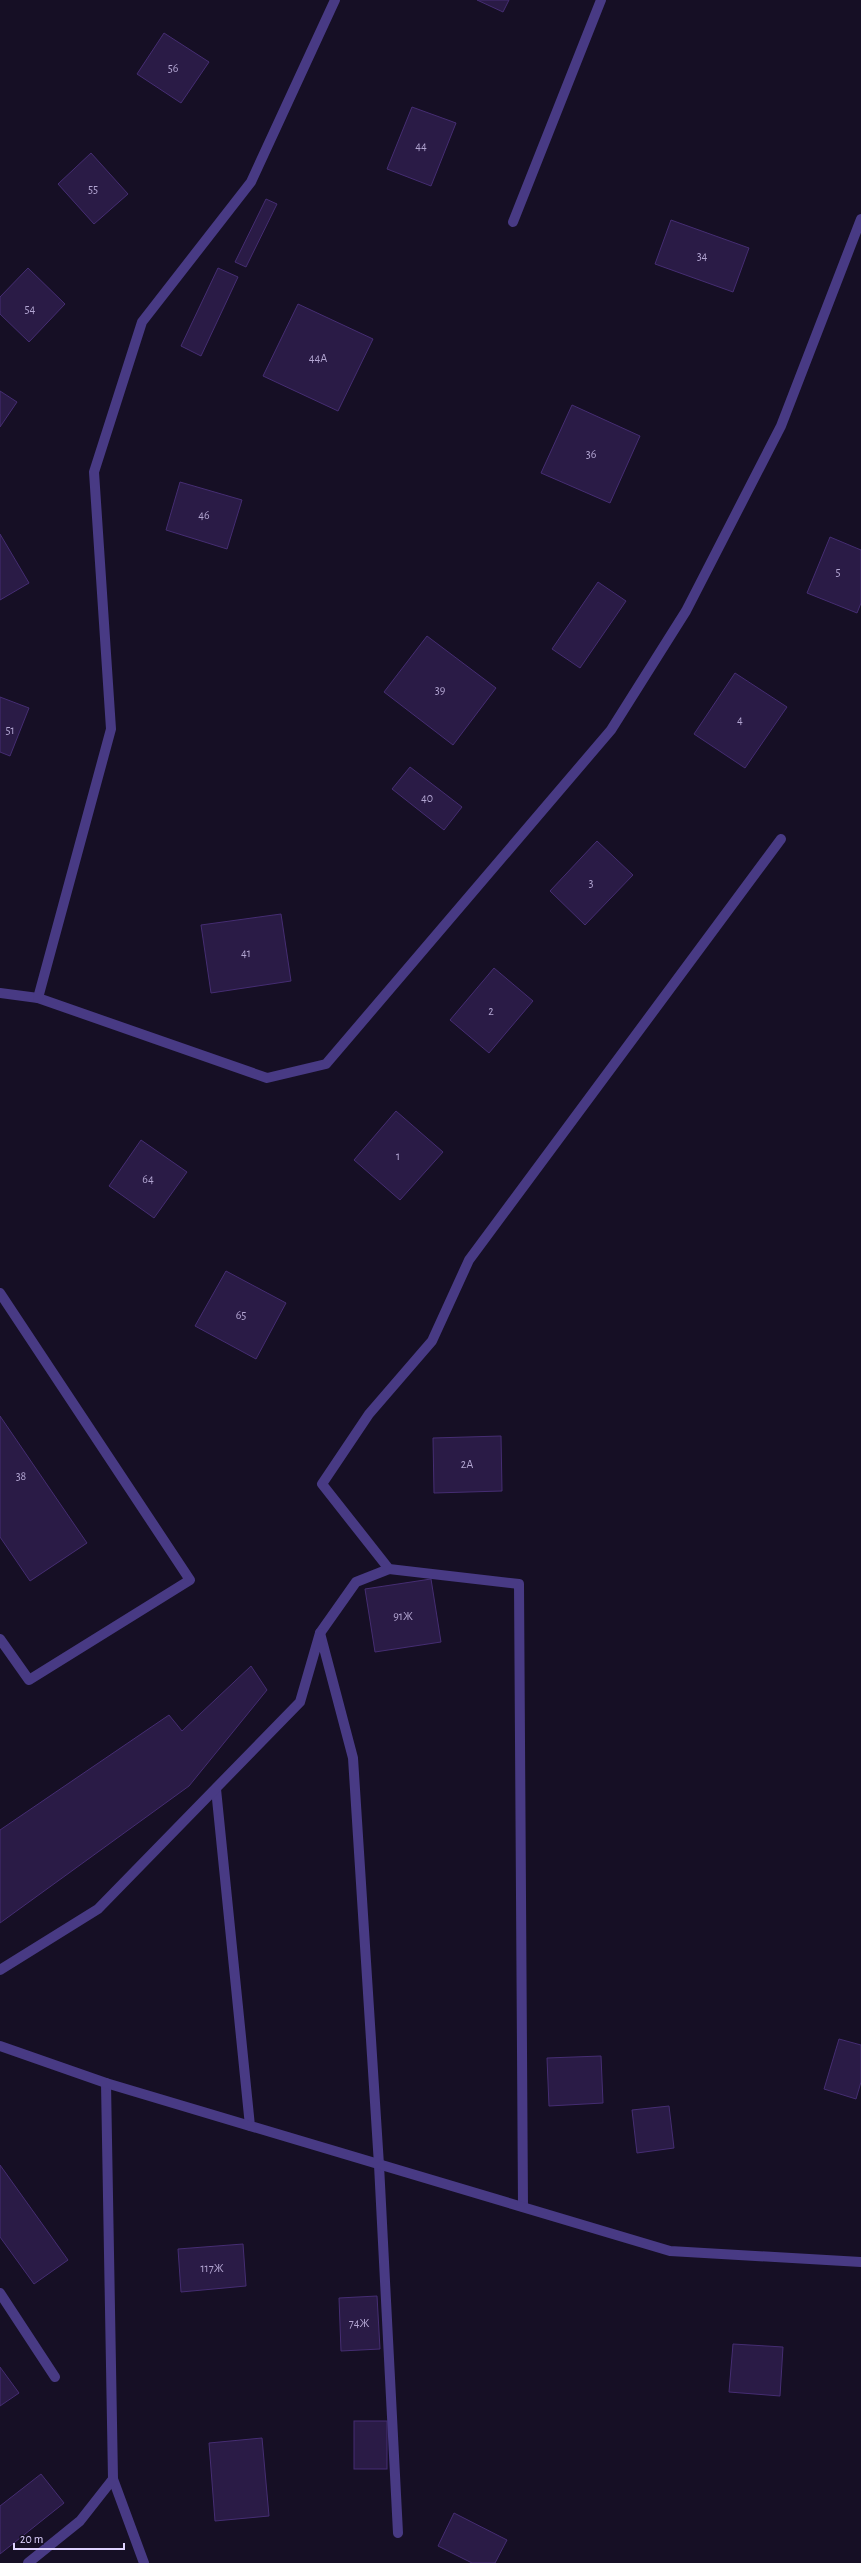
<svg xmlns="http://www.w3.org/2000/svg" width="861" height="2563" viewBox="0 0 861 2563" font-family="'Alegreya Sans',sans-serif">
<rect width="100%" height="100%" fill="#160f25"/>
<g fill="#2a1b46" stroke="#452d72">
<polygon points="477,0 509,0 503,12"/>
<polygon points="164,33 209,62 181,103 137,74"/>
<polygon points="412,107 456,123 431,186 387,169"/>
<polygon points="91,153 128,194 94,224 58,184"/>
<polygon points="266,199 277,204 246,267 235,262"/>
<polygon points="671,220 749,248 733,292 655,264"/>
<polygon points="28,268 65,304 29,342 0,314 0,297"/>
<polygon points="218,268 238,277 201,356 181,346"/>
<polygon points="298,304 373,339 338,411 263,376"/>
<polygon points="0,391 17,402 0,427"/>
<polygon points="572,405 640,436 610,503 541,473"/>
<polygon points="180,482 242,500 227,549 166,530"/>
<polygon points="0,534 29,583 0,600"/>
<polygon points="830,537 861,550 861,603 857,613 807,593"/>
<polygon points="598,582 626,601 580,668 552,649"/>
<polygon points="427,636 496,688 453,745 384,692"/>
<polygon points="735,673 787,707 745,768 694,734"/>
<polygon points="0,697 29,708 10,756 0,752"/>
<polygon points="410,767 462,807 444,830 392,789"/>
<polygon points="597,841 633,875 585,925 550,891"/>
<polygon points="281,914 291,981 211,993 201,925"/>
<polygon points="494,968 533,1001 489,1053 450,1020"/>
<polygon points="396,1111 443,1152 400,1200 354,1160"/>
<polygon points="141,1140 187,1172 154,1218 109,1186"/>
<polygon points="226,1271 286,1303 256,1359 195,1326"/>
<polygon points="0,1416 87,1543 30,1581 0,1537"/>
<polygon points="501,1436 502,1491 434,1493 433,1438"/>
<polygon points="431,1579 441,1642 375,1652 365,1589"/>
<polygon points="251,1666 267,1690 189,1786 0,1923 0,1830 169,1715 182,1731"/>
<polygon points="839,2039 861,2045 861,2082 856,2099 824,2089"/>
<polygon points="601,2056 603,2103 549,2106 547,2058"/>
<polygon points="669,2106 674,2148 637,2153 632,2110"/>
<polygon points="0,2165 68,2260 34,2284 0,2237"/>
<polygon points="243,2244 246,2286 181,2292 178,2249"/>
<polygon points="377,2296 380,2349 341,2351 339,2298"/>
<polygon points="733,2344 783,2347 780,2396 729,2392"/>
<polygon points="0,2367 19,2393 0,2406"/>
<rect x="354" y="2421" width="33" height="48"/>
<polygon points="262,2438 269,2516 215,2521 209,2443"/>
<polygon points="41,2474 64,2503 0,2554 0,2506"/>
<polygon points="454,2513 507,2540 495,2563 472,2563 438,2546"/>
</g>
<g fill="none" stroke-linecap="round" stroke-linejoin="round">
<g stroke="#483a84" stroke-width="10">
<polyline points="513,222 601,0"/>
<polyline points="0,1293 190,1580 29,1680 0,1639"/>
<polyline points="320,1633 356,1582 389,1569"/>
<polyline points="216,1789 250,2126"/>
<polyline points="0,1970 98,1909 300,1702 320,1633 353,1758 379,2165 398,2533"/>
<polyline points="523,2207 519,1584 389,1569 322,1484 369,1414 432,1341 469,1260 781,839"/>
<polyline points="0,2293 55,2377"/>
<polyline points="113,2479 144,2563"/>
<polyline points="28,2563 80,2521 113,2479 106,2083"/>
</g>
<g stroke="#483a84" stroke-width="10">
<polyline points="0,993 38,998 267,1078 326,1064 611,730 686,611 781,426 861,219"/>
<polyline points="38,998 111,729 94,472 142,322 251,182 335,0"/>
<polyline points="0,2046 106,2083 670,2251 861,2262"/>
</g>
</g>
<g text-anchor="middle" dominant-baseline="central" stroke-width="3" stroke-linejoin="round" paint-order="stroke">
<g font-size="12" fill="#b2a5d1">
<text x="173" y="68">56</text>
<text x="421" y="146">44</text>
<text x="93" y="189">55</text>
<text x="702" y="256">34</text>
<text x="30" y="309">54</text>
<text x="318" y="358">44А</text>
<text x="591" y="454">36</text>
<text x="204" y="515">46</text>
<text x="838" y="572">5</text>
<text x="440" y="690">39</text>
<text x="740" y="720">4</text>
<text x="10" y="730">51</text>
<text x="427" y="798">40</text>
<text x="591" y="883">3</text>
<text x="246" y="953">41</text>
<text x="491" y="1011">2</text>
<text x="398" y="1156">1</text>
<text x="148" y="1179">64</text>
<text x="241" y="1315">65</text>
<text x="467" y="1464">2А</text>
<text x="21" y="1476">38</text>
<text x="403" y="1616">91Ж</text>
<text x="212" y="2268">117Ж</text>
<text x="359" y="2323">74Ж</text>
</g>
</g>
<path d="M14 2543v6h110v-6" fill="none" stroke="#dfd3ff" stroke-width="2"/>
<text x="20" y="2543" font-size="12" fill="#dfd3ff" stroke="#160f25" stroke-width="3" paint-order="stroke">20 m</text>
</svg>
